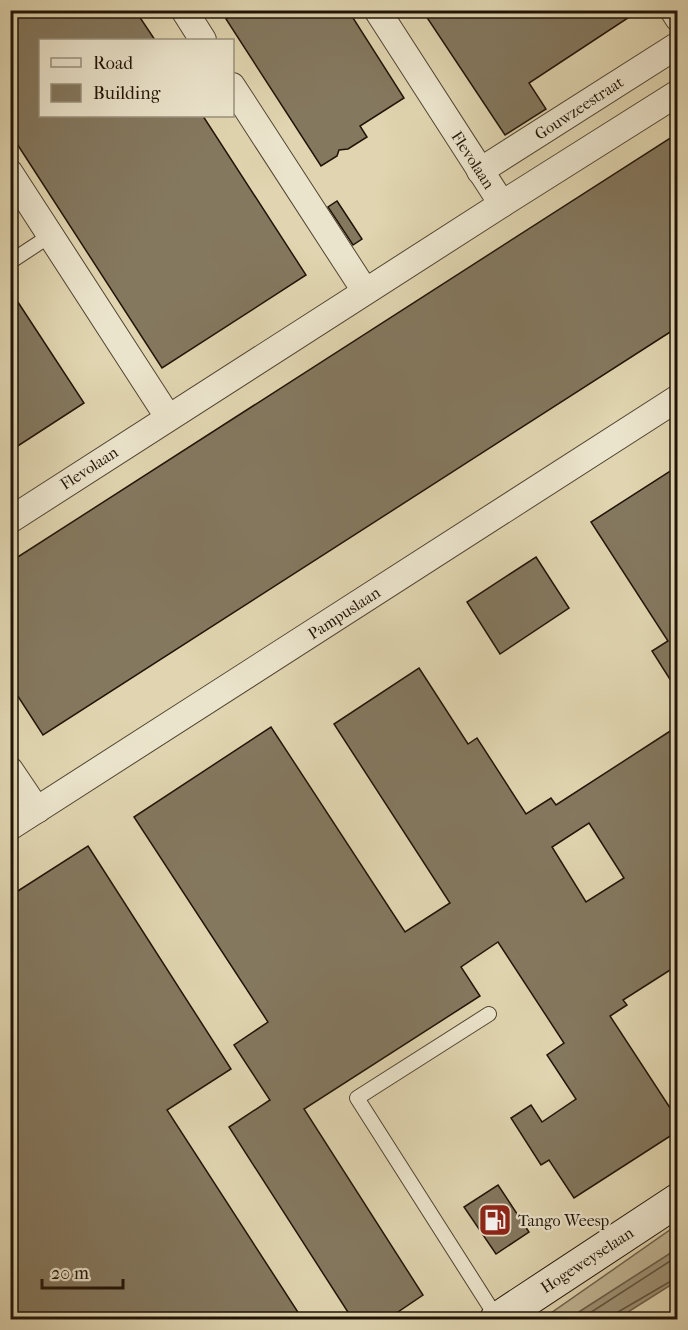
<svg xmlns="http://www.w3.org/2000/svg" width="688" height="1330" viewBox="0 0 688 1330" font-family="'IM FELL French Canon',serif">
<rect width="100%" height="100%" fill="#e0d5b0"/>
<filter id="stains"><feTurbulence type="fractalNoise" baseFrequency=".00333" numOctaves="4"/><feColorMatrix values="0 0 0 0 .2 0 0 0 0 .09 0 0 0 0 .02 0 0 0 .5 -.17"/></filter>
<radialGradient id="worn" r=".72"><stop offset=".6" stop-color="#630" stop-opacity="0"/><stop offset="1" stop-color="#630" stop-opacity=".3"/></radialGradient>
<polygon fill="#c0b493" stroke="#70644d" stroke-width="1.5" points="677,1225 677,1249 568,1319 541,1320"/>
<polygon fill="#9f9377" stroke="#6d604a" stroke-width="1.5" points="677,1249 677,1281 617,1319 568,1319"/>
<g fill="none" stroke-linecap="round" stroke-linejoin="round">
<g stroke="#60543f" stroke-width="1.5">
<polyline points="579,1320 678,1256"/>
<polyline points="615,1320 618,1312 678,1277"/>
</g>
</g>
<g fill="#84785f" stroke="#211407" stroke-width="1.5" fill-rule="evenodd">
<polygon points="10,10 135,10 155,40 40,40 40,116 203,116 306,275 162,368 10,133"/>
<polygon points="240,10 348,10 404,98 360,126 367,137 348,149 339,150 337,156 321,166 226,19"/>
<polygon points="422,10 640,10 529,83 546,109 505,135"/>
<polygon points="678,133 678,327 43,735 10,684 10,562"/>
<polygon points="337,201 362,239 353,245 328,207"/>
<polygon points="10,290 84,403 10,451"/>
<polygon points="678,466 678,692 652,651 668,641 591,522"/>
<polygon points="536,557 569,608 500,654 467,602"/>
<path d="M 419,668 L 468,744 L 477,738 L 526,814 L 551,798 L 556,805 L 678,726 L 678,965 L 623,1000 L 627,1005 L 610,1016 L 678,1120 L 678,1131 L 574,1198 L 549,1160 L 541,1165 L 511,1118 L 531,1105 L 542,1122 L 576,1099 L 547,1055 L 564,1043 L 498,942 L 461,967 L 480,996 L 304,1109 L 423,1295 L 386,1320 L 353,1320 L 229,1127 L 270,1100 L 234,1045 L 268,1022 L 134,817 L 271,727 L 405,932 L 450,903 L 334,724 ZM 589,823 L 624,878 L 586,902 L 552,847 Z"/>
<polygon points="88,846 231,1069 167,1110 303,1320 10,1320 10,896"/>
<polygon points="498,1185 529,1232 496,1254 464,1207"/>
</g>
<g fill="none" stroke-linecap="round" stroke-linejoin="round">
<g stroke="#514431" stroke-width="16">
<g id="service">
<polyline points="10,262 51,235"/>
<polyline points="489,1014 357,1098 497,1318"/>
</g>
</g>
<g stroke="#514431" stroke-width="28">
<g id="minor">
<polyline points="184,10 203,40"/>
<polyline points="673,10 678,18"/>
<polyline points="232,86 365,291"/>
<polyline points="480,171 678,45"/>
<polyline points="10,173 168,417"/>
<polyline points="502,204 678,93"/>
<polyline points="10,520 502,204 377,10"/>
<polyline points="10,770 37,810"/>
<polyline points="10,827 678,398"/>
</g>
</g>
<g stroke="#211407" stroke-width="35">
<polyline id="secondary" points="496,1320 678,1200"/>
</g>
<use href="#service" stroke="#ebe4cc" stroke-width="14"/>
<use href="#minor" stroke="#ebe4cc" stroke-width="26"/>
<use href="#secondary" stroke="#ebe4cc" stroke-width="33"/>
</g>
<defs>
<g id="fuel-square" transform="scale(1.725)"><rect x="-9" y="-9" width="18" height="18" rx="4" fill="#8f2418" stroke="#ebe4cc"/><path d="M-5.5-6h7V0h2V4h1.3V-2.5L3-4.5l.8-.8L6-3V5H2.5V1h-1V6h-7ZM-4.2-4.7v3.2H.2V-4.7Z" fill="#fff"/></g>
</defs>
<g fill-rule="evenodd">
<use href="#fuel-square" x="495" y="1220"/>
</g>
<g text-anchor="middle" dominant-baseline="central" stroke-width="4.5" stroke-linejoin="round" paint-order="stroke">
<g font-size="16" fill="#211407" stroke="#ebe4cc">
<text transform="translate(579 108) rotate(-33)">Gouwzeestraat</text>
<text transform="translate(473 160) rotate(57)">Flevolaan</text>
<text transform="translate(89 468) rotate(-33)">Flevolaan</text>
<text transform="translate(344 613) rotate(-33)">Pampuslaan</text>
<text transform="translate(587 1260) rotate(-33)">Hogeweyselaan</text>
</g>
<g font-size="16" fill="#211407" stroke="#ebe4cc" text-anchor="start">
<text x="518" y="1220">Tango Weesp</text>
</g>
</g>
<rect width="688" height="1330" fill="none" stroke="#e0d5b0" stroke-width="36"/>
<rect x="12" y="12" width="664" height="1306" fill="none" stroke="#211407" stroke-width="3"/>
<rect x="18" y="18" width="652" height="1294" fill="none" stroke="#211407" stroke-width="1.5"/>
<rect x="39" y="39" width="195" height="78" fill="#ebe4cc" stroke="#9a917d" stroke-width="1.5"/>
<rect x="51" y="58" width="30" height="9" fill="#ebe4cc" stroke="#9a917d" stroke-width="1.5"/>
<text x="93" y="69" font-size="18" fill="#211407">Road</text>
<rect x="51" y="84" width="30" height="18" fill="#84785f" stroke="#9a917d" stroke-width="1.5"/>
<text x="93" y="99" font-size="18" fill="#211407">Building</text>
<path d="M42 1279v9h81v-9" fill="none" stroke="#211407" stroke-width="3"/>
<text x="51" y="1279" font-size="18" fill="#211407" stroke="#ebe4cc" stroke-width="4.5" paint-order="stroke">20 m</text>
<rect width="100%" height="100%" filter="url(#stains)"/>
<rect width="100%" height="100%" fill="url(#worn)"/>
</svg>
